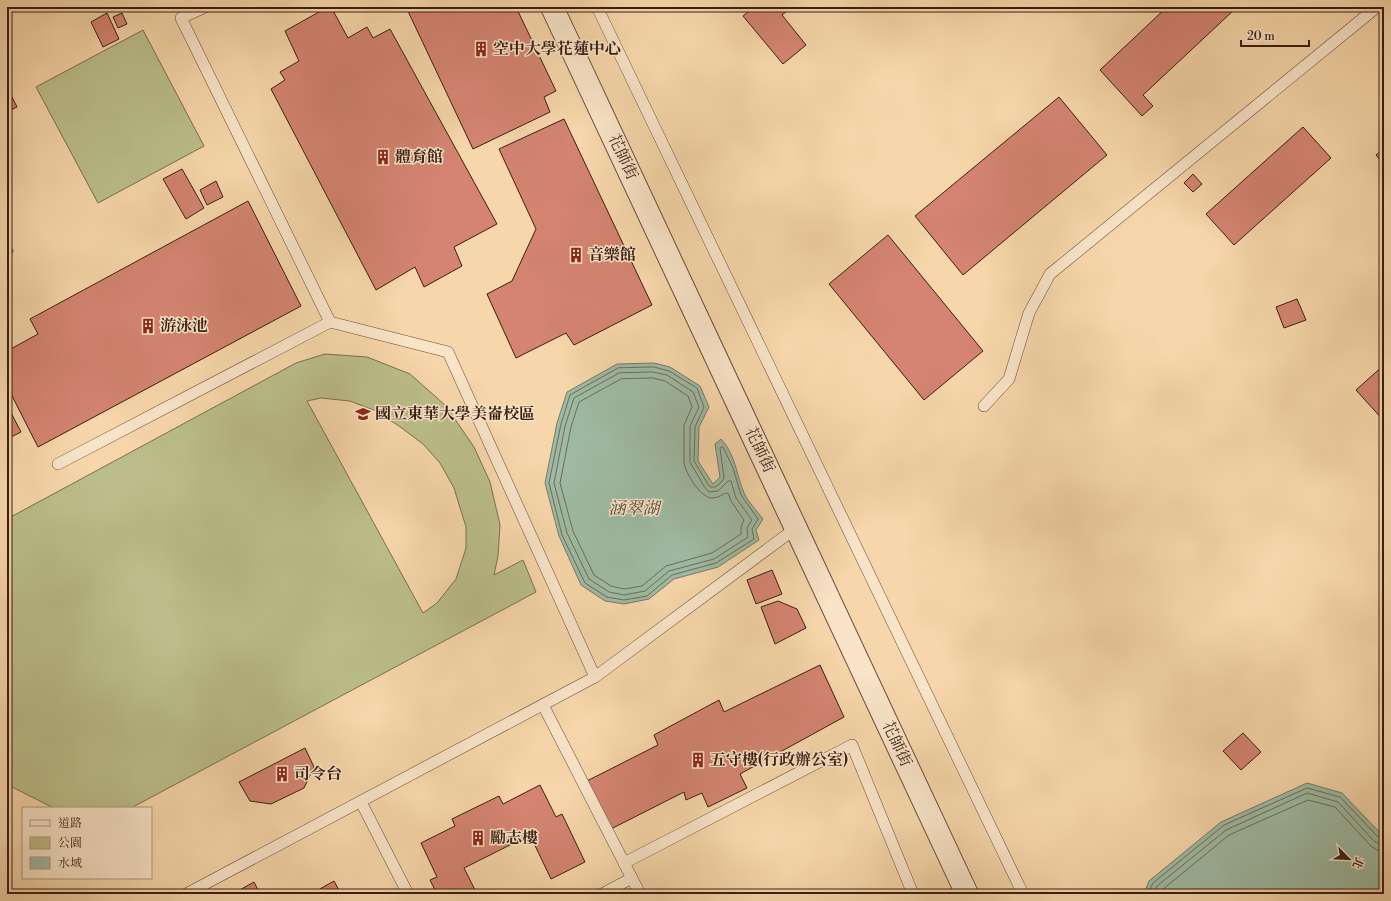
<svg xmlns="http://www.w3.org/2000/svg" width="1391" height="901" viewBox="0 0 1391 901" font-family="'Libre Bodoni','Noto Serif TC',serif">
<rect width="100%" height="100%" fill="#f6d6aa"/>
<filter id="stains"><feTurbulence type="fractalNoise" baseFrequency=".005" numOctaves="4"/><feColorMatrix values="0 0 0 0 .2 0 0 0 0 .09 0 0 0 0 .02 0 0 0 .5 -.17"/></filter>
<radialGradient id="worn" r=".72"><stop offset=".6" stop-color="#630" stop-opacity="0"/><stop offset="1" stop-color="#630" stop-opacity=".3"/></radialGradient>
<g fill="#bbbe8a" stroke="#7a6e4e" fill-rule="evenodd">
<polygon points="143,30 204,146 98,203 36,87"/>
<path d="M 325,354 L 367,357 L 410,374 L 446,406 L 474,447 L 490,482 L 500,525 L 498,556 L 494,575 L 523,560 L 536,592 L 131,808 L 54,808 L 8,785 L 7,784 L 7,519 L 296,363 ZM 321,398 L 350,401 L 376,411 L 399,426 L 423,444 L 440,463 L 454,488 L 466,527 L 466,548 L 456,579 L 437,603 L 423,613 L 307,401 Z"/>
</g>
<g fill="#9ebaa3" stroke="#767c69">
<path d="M 654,363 L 670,367 L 700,386 L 709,407 L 699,427 L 698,461 L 713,484 L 720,477 L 715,444 L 721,439 C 736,455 736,474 744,493 C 748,502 757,511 763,519 L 756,530 L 759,540 L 718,567 L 674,579 L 649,599 L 624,604 L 605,601 L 581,585 L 559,536 L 545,483 L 557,423 L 567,392 L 617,364 Z"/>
<polygon points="1307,783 1342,793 1384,837 1384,894 1144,894 1149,881 1221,822"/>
</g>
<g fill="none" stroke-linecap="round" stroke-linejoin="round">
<g stroke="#6c6c5b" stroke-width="1">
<path d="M 654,367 L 669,371 L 697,388 L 704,407 L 695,427 L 694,461 L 709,486 C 715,490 721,483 724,478 L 720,448 L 721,447 L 723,447 L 733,468 L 741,495 L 758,519 L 752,529 L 754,539 L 716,563 L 672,575 L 647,596 L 624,600 L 607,597 L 585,583 L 562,535 L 549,483 L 561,424 L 570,395 L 618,368 Z"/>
<polygon points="653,372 667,375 693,392 699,407 690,426 690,462 705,488 709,492 718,491 728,481 731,481 736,498 752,520 747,528 748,537 714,559 669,571 645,591 624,595 609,592 589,579 567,533 554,483 565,426 574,398 619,373"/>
<path d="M 653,378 L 665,381 L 688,396 L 692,407 L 684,425 L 684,463 C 686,474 701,499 713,498 C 719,498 723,493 728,493 L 731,501 L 744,520 L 741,527 L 741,534 L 712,553 L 666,566 L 642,586 L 624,589 L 611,586 L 594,575 L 573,531 L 560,483 L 571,427 L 579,402 L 621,379 Z"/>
<polyline points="1148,894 1153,883 1224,825 1307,788 1340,797 1378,837 1384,840"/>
<polyline points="1154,894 1157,886 1226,830 1307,793 1338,802 1374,841 1379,844 1384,845"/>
<polyline points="1160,894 1162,890 1229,835 1308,800 1335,807 1371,846 1377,850 1384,851"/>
</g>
<polyline stroke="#767c69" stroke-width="7" points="7,255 10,251"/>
</g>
<g fill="#d48471" stroke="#3a1e13">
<polygon points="328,7 331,7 348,38 367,27 373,38 390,29 497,224 454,247 462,266 424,287 415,267 376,290 271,89 285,80 280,72 299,61 285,31"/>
<polygon points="406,7 516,7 556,91 544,97 550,112 473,149"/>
<polygon points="754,7 792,7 782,15 806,45 783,64 743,16"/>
<polygon points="1167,7 1232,7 1234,10 1143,95 1153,106 1142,116 1100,70"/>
<polygon points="107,13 119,39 103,47 91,22"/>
<polygon points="122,13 127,24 118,28 113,17"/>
<polygon points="7,87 17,107 7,112"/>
<polygon points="1059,97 1107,155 963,275 915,216"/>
<polygon points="564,119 652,305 574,345 566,333 516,358 487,294 512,281 536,229 499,149"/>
<polygon points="1303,127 1331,158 1234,245 1206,214"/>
<polygon points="1384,148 1384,165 1376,155"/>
<polygon points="182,169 204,208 186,219 163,179"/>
<polygon points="1193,174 1202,184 1193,192 1184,183"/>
<polygon points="216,181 223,197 207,205 200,190"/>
<polygon points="248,201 301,306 38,447 7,386 7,351 38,334 30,319"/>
<polygon points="888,235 983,351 924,400 829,284"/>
<polygon points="1297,299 1306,320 1284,328 1276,307"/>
<polygon points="1384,365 1384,421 1356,390"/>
<polygon points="7,405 21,432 7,439"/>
<polygon points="772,570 782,594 756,604 747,580"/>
<polygon points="778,601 797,609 806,628 775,644 761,607"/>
<polygon points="820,665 844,717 740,774 747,788 708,807 702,793 686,800 684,792 605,832 581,784 658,745 654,735 719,700 724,712"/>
<polygon points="1243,733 1261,752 1241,770 1223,751"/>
<polygon points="305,748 314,767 304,788 271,804 250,801 239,782"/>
<polygon points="540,785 556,817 562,814 585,862 551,879 530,835 464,868 477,894 437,894 430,880 437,877 421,843 455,826 452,819 499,796 503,804"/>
<polygon points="334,881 341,894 311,894"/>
<polygon points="254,882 260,894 236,894 236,892"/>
</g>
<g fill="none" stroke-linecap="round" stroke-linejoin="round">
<g stroke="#694c39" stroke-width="12">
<g id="service">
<polyline points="597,7 1023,894"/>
<polyline points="984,406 1009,379 1029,313 1050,274 1377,7"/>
<polyline points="58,464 330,322 181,18 205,7"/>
<polyline points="595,677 796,528"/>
<polyline points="543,705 640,894"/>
<polyline points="361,802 408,894"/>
<polyline points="624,863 852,745 913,894"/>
<polyline points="186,894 595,677 448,352 330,322"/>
<polyline points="602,894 632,878"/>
</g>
</g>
<g stroke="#694c39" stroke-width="24">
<polyline id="tertiary" points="552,7 967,894"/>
</g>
<use href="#service" stroke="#f9e4c8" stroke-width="11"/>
<use href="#tertiary" stroke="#f9e4c8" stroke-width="22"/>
</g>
<defs>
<g id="building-bare" transform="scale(1.2)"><path d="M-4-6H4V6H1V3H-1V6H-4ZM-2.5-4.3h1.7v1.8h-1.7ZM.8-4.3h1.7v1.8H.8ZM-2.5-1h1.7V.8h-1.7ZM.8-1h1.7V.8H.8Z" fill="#8f2418" stroke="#f9e4c8" stroke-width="2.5" paint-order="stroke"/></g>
<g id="university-bare" transform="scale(1.2)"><path d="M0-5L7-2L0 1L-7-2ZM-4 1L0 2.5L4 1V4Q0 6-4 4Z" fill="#8f2418" stroke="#f9e4c8" stroke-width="2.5" paint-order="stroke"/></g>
</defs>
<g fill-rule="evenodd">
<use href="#building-bare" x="481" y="49"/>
<use href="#building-bare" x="383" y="157"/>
<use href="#building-bare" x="576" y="255"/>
<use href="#building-bare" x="148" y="326"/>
<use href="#university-bare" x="363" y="414"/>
<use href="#building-bare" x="698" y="760"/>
<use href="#building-bare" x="282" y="774"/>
<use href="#building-bare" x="478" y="838"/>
</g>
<g text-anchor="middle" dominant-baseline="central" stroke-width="3" stroke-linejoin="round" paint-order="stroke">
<g font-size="16" font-weight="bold" fill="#3a1e13" stroke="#f9e4c8" text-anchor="start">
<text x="493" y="49">空中大學花蓮中心</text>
<text x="395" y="157">體育館</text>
<text x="588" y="255">音樂館</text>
<text x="160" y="326">游泳池</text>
<text x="375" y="414">國立東華大學美崙校區</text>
<text x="710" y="760">五守樓(行政辦公室)</text>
<text x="294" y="774">司令台</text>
<text x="490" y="838">勵志樓</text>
</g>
<g font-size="16" fill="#3a1e13" stroke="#f9e4c8">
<text transform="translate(623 157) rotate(65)">花師街</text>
<text transform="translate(760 450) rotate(65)">花師街</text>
<text transform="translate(897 744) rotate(65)">花師街</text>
</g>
<g font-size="17" font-style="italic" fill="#584d3e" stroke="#f9e4c8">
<text x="634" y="509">涵翠湖</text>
</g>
</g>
<rect width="1391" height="901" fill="none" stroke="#f6d6aa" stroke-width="24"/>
<rect x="8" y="8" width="1375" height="885" fill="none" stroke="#3a1e13" stroke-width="2"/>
<rect x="12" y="12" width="1367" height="877" fill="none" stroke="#3a1e13"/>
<rect x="22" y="807" width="130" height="72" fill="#f9e4c8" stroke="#ad9580"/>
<rect x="30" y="820" width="20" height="6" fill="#f9e4c8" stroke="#ad9580"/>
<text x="58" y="827" font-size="12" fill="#3a1e13">道路</text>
<rect x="30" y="837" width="20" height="12" fill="#bbbe8a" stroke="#ad9580"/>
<text x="58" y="847" font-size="12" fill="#3a1e13">公園</text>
<rect x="30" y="857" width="20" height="12" fill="#9ebaa3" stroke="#ad9580"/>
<text x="58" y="867" font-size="12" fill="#3a1e13">水域</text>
<g transform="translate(1349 859) rotate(114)" stroke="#f9e4c8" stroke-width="3" paint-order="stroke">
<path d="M0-3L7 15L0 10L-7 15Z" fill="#3a1e13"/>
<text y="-6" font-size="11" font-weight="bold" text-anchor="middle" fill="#3a1e13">北</text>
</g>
<path d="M1241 40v6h68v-6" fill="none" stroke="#3a1e13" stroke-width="2"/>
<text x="1247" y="40" font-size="12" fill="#3a1e13" stroke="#f9e4c8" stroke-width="3" paint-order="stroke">20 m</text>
<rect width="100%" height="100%" filter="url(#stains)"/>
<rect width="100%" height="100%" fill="url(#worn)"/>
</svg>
